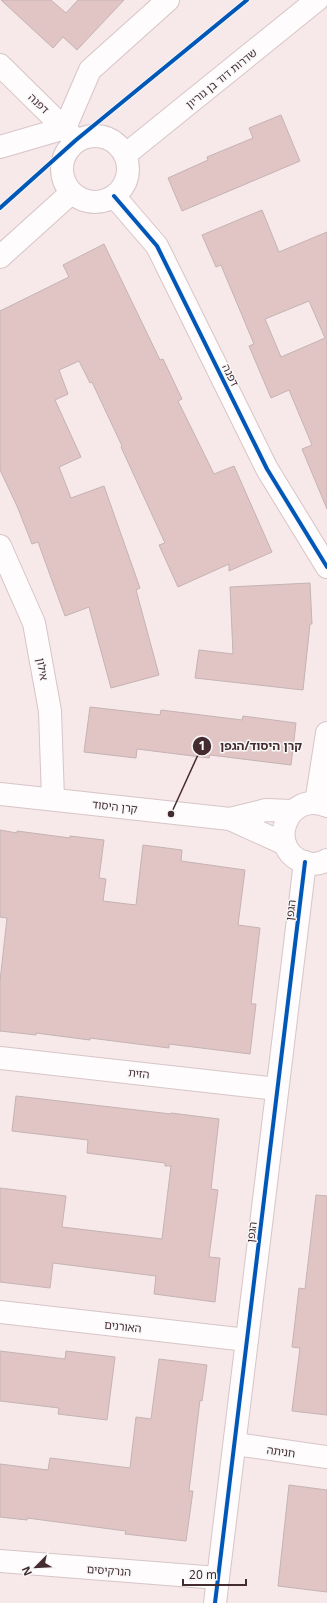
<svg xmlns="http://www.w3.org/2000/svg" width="327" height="1603" viewBox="0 0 327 1603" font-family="Georgia,'Noto Sans Hebrew',serif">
<rect width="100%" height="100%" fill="#f7e8ea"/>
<g fill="#e0c5c4" stroke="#c5b3b3" fill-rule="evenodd">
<polygon points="1,0 51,0 66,13 78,0 124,0 77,50 63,37 53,48"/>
<polygon points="281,115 300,161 182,211 168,178 208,160 207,157 253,138 249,128"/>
<path d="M 262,210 L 279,252 L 327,232 L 327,509 L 302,449 L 312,445 L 289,390 L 271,398 L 249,346 L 254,344 L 221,265 L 216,267 L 202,235 ZM 309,301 L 325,338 L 281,357 L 265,319 Z"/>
<polygon points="104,244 160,360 163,359 182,399 178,401 214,474 234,466 272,552 229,571 229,564 178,587 159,545 165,543 121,447 122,446 92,382 90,383 79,361 59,370 68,394 55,400 81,457 59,467 71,498 104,486 140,588 136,590 159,675 111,688 89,607 65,616 38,542 32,544 17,506 0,470 0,311 69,277 63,265"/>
<polygon points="310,583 312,624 310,624 303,690 195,678 199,650 233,654 230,587"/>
<polygon points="90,707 160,715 161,710 242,720 243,716 296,723 291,765 210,755 209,758 137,749 136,758 84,752"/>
<polygon points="0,830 17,833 17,831 70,838 70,836 104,840 99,878 106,879 103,901 136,905 143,845 182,850 181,861 245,870 238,925 260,928 251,1004 256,1004 250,1054 169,1044 169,1048 90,1038 90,1040 36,1033 36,1035 0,1031 0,981 7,918 0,917"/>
<polygon points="16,1096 171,1114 171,1113 219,1119 211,1189 218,1190 209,1257 220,1258 215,1302 154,1294 156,1276 53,1263 50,1288 0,1282 0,1188 66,1196 62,1227 162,1239 171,1166 165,1166 165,1163 87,1153 88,1140 12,1131"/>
<polygon points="316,1195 327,1196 327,1415 292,1411 300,1348 292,1347 299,1288 305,1289"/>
<polygon points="0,1351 65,1359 66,1351 115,1357 107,1420 58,1414 59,1408 0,1401"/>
<polygon points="159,1359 207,1365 202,1401 200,1400 189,1491 193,1491 186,1541 125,1534 126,1531 27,1518 27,1520 0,1517 0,1464 48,1470 50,1458 130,1468 136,1417 151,1419"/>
<polygon points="289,1485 327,1490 327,1592 278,1586"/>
</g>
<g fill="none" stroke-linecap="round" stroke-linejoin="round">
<g stroke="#d7c5c8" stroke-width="24">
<g id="minor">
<polyline points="0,65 73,137"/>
<polyline points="65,128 90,70 168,0"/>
<circle cx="95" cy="169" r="33"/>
<polyline points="0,147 65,128"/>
<polyline points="125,155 317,0"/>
<polyline points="114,196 157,246 267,469 327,567"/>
<polyline points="0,257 71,193"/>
<polyline points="0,546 34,623 50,711 53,799"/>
<polyline points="0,794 230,819 285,844"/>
<polyline points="316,803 327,733"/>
<path d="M 327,806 C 288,789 265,847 303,862 C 311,865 320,864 327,860"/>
<polyline points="230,819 266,810 293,811"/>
<polyline points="0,1058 277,1089"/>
<polyline points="0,1312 247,1340"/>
<polyline points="235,1444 327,1457"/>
<polyline points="0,1561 218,1578"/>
<polyline points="215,1603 305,862"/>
</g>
</g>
<use href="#minor" stroke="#fefcfc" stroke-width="22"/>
<g stroke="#f7f7f7" stroke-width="6">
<g id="cycleway">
<polyline points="114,196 157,246 267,469 327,567"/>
<polyline points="0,208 76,140 247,0"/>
<polyline points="215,1603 305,862"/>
</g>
</g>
<use href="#cycleway" stroke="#0057b8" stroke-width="4"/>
</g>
<g text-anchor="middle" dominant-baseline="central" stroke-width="3" stroke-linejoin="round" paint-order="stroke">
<g font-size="11" fill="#442b30" stroke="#f7f7f7">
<text transform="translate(221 78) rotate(-39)">שדרות דוד בן גוריון</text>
<text transform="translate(39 103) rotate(44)">דפנה</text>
<text transform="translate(231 375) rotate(64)">דפנה</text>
<text transform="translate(43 669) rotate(80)">אילון</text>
<text transform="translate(115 806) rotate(6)">קרן היסוד</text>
<text transform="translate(290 910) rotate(-83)">הגפן</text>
<text transform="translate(139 1073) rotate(6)">הזית</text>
<text transform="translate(251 1232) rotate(-83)">הגפן</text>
<text transform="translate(123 1326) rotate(6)">האורנים</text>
<text transform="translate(281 1451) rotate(8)">חניתה</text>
<text transform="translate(109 1570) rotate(4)">הנרקיסים</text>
</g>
</g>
<path fill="none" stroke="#442b30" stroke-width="1.5" d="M171 814L202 746"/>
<g fill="#442b30" stroke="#f7f7f7" stroke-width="1.5">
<circle cx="171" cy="814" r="4"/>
<circle cx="202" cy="746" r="10"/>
</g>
<g font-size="12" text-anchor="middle" font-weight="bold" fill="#fff">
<text x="202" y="750">1</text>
</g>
<g font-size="12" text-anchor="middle" font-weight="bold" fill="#442b30" stroke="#f7f7f7" stroke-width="3" stroke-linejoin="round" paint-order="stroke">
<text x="261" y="750">קרן היסוד/הגפן</text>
</g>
<g transform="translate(36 1567) rotate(246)" stroke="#f7f7f7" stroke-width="3" paint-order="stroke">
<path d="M0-3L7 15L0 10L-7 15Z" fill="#442b30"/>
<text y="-6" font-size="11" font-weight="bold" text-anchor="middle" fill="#442b30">N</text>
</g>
<path d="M183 1579v6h63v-6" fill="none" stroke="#442b30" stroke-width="2"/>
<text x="189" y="1579" font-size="12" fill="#442b30" stroke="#f7f7f7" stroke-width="3" paint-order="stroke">20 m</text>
</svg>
